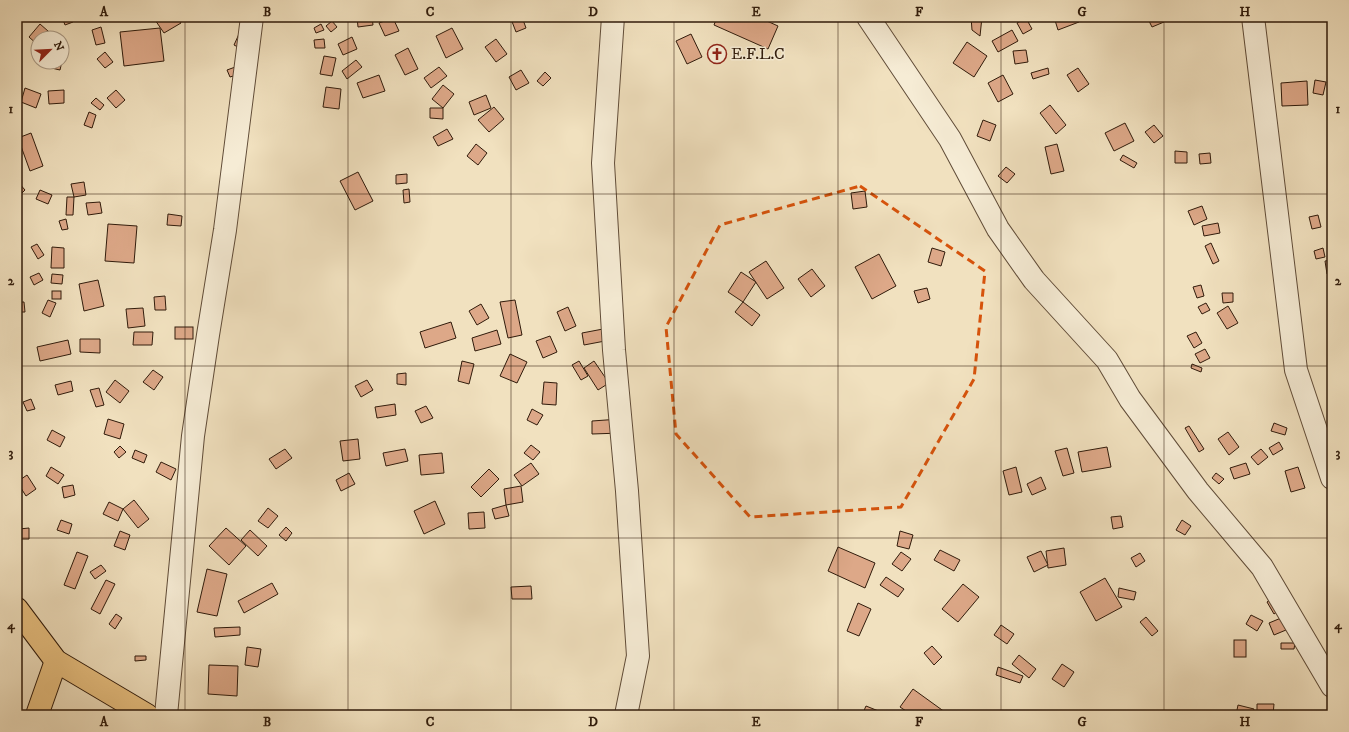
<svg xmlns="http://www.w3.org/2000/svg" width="1349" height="732" viewBox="0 0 1349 732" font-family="'IM FELL DW Pica',serif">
<rect width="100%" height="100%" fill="#f1e1bf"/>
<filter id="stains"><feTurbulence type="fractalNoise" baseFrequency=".005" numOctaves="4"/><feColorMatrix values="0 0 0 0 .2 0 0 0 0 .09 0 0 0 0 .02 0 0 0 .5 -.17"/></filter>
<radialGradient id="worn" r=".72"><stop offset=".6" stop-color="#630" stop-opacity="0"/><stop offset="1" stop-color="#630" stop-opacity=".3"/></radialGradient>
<g fill="#dda888" stroke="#301b0b">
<polygon points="62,17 71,17 73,22 65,25"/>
<polygon points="153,17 177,17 181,23 164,33"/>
<polygon points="357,17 372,17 373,25 358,27"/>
<polygon points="492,17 509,17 508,21 492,21"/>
<polygon points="515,17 522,17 526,28 516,32 511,19"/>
<polygon points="717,17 758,17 778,26 768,49 714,25"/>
<polygon points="971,17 982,17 980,36 972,30"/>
<polygon points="1054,17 1077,17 1079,22 1058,30"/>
<polygon points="1147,17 1161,17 1164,22 1152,27"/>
<polygon points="393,18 399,31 385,36 379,23"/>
<polygon points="1026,18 1032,29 1023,34 1017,23"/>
<polygon points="332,21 337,27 331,32 326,26"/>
<polygon points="40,24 56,38 38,38 38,45 29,37"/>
<polygon points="321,24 324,30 316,33 314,28"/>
<polygon points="101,27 105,43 96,45 92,30"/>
<polygon points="160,28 164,61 124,66 120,32"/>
<polygon points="452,28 463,49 446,58 436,36"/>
<polygon points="1012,30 1018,41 998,52 992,41"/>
<polygon points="239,34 244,50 234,45"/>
<polygon points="691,34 702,57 687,64 676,41"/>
<polygon points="352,37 357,49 343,55 338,44"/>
<polygon points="324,39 325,48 315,48 314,40"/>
<polygon points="496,39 507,54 496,62 485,47"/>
<polygon points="967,42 987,56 974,77 953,63"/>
<polygon points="408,48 418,69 405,75 395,55"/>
<polygon points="1026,50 1028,62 1015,64 1013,51"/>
<polygon points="105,52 113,62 105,68 97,59"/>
<polygon points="62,56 63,57 60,70 47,67 49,62 62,62"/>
<polygon points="324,56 336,58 332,76 320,74"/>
<polygon points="1332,59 1332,67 1328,62"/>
<polygon points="356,60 362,67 347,79 342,71"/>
<polygon points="238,66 240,74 230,77 227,70"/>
<polygon points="439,67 447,76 431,88 424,78"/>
<polygon points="1048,68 1049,74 1033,79 1031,73"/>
<polygon points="1078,68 1089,84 1078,92 1067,75"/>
<polygon points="521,70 529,83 516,90 509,77"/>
<polygon points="545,72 551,78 543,86 537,81"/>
<polygon points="379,75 385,91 363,98 357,83"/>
<polygon points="1003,75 1013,94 998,102 988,83"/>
<polygon points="1315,80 1326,82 1323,95 1313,93"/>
<polygon points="1307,81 1308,105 1282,106 1281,83"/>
<polygon points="443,85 454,94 443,108 432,99"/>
<polygon points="326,87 341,89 339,109 323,107"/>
<polygon points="25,88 41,94 36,108 21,102"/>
<polygon points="64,90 64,103 49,104 48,91"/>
<polygon points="116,90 125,100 116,108 107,98"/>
<polygon points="486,95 491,108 474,115 469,102"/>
<polygon points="96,98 104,105 100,110 91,103"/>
<polygon points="1050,105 1066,125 1056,134 1040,113"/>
<polygon points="494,107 504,119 489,132 478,120"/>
<polygon points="430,108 443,108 443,119 430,118"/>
<polygon points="89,112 96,115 92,128 84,125"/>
<polygon points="983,120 996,125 990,141 977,136"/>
<polygon points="1125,123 1134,141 1114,151 1105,133"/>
<polygon points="1154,125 1163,136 1154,143 1145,132"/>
<polygon points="447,129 453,139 438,146 433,137"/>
<polygon points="31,133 43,166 30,171 18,138"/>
<polygon points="476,144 487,153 478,165 467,156"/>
<polygon points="1057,144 1064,171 1051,174 1045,147"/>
<polygon points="1175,151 1187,152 1187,163 1175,163"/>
<polygon points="1210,153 1211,163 1200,164 1199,154"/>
<polygon points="1123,155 1137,163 1134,168 1120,160"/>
<polygon points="1006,167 1015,174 1007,183 998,176"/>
<polygon points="358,172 373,201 355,210 340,181"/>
<polygon points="407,174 407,183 396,184 396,175"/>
<polygon points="18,182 25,190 17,198 17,183"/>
<polygon points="84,182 86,195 74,197 71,184"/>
<polygon points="409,189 410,202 404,203 403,190"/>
<polygon points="40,190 52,195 48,204 36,199"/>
<polygon points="865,191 867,207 853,209 851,193"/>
<polygon points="67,197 74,197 73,215 66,215"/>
<polygon points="100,202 102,213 88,215 86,203"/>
<polygon points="1202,206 1207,219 1194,225 1188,211"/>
<polygon points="168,214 182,216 181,226 167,225"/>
<polygon points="1318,215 1321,227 1312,229 1309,217"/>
<polygon points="66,219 68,229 62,230 59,221"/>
<polygon points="1218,223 1220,233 1204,236 1202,226"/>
<polygon points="108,224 137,226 134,263 105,261"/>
<polygon points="1211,243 1219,261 1213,264 1205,246"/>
<polygon points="37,244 44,255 38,259 31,247"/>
<polygon points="52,247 64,248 64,268 51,268"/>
<polygon points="932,248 945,252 941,266 928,262"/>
<polygon points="1323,248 1325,257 1316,259 1314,251"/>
<polygon points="879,254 896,286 872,299 855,267"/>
<polygon points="1332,260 1332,273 1327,274 1325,261"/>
<polygon points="766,261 784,288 767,299 749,272"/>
<polygon points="812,269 825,286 811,297 798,279"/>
<polygon points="741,272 756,282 743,302 728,292"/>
<polygon points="39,273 43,280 34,285 30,277"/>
<polygon points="52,274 63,275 62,284 51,283"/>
<polygon points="1332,278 1332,292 1330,292 1328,279"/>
<polygon points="98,280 104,306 84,311 79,284"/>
<polygon points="1201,285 1204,296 1197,298 1193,287"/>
<polygon points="927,288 930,299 918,303 914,291"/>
<rect x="52" y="291" width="9" height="8"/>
<polygon points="1222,293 1233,293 1233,302 1223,303"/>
<polygon points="165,296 166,310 155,310 154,297"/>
<polygon points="48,300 56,303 50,317 42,313"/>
<polygon points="515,300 522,335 508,338 500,302"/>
<polygon points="17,302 24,302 25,312 17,312"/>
<polygon points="743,302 760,315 752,326 735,312"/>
<polygon points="1206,303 1210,310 1202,314 1198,307"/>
<polygon points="481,304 489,318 477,325 469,311"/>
<polygon points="1228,306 1238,323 1227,329 1217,313"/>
<polygon points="568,307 576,326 565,331 557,312"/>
<polygon points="143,308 145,326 128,328 126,309"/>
<polygon points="451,322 456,338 425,348 420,332"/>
<rect x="175" y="327" width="18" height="12"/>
<polygon points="603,329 605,341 584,345 582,333"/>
<polygon points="497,330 501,344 475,351 472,338"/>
<polygon points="134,332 153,332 152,345 133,345"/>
<polygon points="1196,332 1202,343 1194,348 1187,336"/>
<polygon points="550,336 557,352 543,358 536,341"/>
<polygon points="80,339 100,339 100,353 80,352"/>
<polygon points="68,340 71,354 40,361 37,347"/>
<polygon points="1205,349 1210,358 1200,363 1195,354"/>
<polygon points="510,354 527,362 517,383 500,376"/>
<polygon points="462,361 474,364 469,384 458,381"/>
<polygon points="579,361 588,376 581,380 572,365"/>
<polygon points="594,361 609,383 598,390 584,368"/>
<polygon points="1192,364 1202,368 1201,372 1191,368"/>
<polygon points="153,370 163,377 154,390 143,382"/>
<polygon points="406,373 406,385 397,384 397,374"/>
<polygon points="115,380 129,391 120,403 106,392"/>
<polygon points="367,380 373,390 361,397 355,386"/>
<polygon points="71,381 73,391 58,395 55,385"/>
<polygon points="544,382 557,383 556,405 542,404"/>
<polygon points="99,388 104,405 96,407 90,390"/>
<polygon points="31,399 35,409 27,411 23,402"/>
<polygon points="395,404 396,415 377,418 375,407"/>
<polygon points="426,406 433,418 421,423 415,411"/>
<polygon points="532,409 543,415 537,425 527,420"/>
<polygon points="108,419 124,424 120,439 104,434"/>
<polygon points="620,419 621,433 592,434 592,421"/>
<polygon points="1274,423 1287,428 1285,435 1271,431"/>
<polygon points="1189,426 1204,449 1199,452 1185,428"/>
<polygon points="52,430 65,437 60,447 47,440"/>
<polygon points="1228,432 1239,447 1229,455 1218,439"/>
<polygon points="358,439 360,459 343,461 340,441"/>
<polygon points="1279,442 1283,449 1273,455 1269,448"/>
<polygon points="531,445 540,452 533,460 524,453"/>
<polygon points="120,446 126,452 119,458 114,452"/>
<polygon points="1107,447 1111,467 1082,472 1078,452"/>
<polygon points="1067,448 1074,473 1063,476 1055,451"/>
<polygon points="285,449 292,458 276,469 269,459"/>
<polygon points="405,449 408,461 386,466 383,453"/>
<polygon points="1261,449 1268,457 1258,465 1251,457"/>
<polygon points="135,450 147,455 144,463 132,458"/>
<polygon points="442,453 444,473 421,475 419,455"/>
<polygon points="161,462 176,469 171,480 156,472"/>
<polygon points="531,463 539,474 522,486 514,475"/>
<polygon points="1246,463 1250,474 1234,479 1230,468"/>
<polygon points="51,467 64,475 58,484 46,476"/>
<polygon points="1016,467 1022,492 1009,495 1003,471"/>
<polygon points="1298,467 1305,488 1291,492 1285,471"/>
<polygon points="489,469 499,479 481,497 471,487"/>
<polygon points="349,473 355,484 341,491 336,480"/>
<polygon points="1216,473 1224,479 1219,484 1212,478"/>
<polygon points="27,475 36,489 26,496 17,482"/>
<polygon points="1041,477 1046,489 1032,495 1027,484"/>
<polygon points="73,485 75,495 64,498 62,487"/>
<polygon points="521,486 523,502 506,505 504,489"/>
<polygon points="134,500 149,519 138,528 123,509"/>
<polygon points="435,501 445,524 424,534 414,511"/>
<polygon points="109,502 123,509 118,521 103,514"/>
<polygon points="506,505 509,516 495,519 492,509"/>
<polygon points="268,508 278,516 268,528 258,521"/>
<polygon points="484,512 485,528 469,529 468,513"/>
<polygon points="1121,516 1123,527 1113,529 1111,517"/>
<polygon points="61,520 72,524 69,534 57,530"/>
<polygon points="1182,520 1191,526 1185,535 1176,530"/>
<polygon points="286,527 292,533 286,541 279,535"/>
<polygon points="29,528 29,539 20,539 19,529"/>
<polygon points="226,528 246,546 229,565 209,546"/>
<polygon points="250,530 267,546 258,556 241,540"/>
<polygon points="120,531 130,535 125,550 114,546"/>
<polygon points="900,531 913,535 909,549 897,546"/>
<polygon points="838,547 875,563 865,588 828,571"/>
<polygon points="1064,548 1066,565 1048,568 1046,551"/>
<polygon points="940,550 960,560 954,571 934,560"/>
<polygon points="1041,551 1048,565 1034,572 1027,557"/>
<polygon points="77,552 88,556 75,589 64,585"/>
<polygon points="901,552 911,559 902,571 892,564"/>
<polygon points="1140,553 1145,561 1136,567 1131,558"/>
<polygon points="101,565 106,571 95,579 90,572"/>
<polygon points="207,569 227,574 217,616 197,612"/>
<polygon points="886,577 904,589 898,597 880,585"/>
<polygon points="1105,578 1122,607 1096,621 1080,592"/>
<polygon points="106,580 115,584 100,614 91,609"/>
<polygon points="272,583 278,594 244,613 238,601"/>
<polygon points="963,584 979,597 958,622 942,609"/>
<polygon points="531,586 532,599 512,599 511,587"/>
<polygon points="1119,588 1136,592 1134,600 1118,597"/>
<polygon points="1274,597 1281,609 1274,614 1267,602"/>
<polygon points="858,603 871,609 859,636 847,631"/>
<polygon points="116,614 122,618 115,629 109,624"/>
<polygon points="1251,615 1263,621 1257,631 1246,624"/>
<polygon points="1146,617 1158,631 1152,636 1140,622"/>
<polygon points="1281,618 1286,630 1274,635 1269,623"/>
<polygon points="1001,625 1014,634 1007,644 994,635"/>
<polygon points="240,627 240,635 215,637 214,628"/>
<rect x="1234" y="640" width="12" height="17"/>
<polygon points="1281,643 1295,643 1294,649 1281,649"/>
<polygon points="932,646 942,657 934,665 924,653"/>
<polygon points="247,647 261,649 258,667 245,665"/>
<polygon points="1019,655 1036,669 1029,678 1012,664"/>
<polygon points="135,656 146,656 146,660 135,661"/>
<polygon points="1062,664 1074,672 1064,687 1052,679"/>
<polygon points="209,665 238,666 237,696 208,694"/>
<polygon points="998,667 1023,676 1020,683 996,675"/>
<polygon points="913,689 949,715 912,715 900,707"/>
<polygon points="1257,704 1274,704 1273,715 1257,715"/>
<polygon points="1238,705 1254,709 1252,715 1236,715"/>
<polygon points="866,706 886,714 885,715 862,715"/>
</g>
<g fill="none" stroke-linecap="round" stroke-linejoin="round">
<g stroke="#604c38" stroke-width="24">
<g id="minor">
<polyline points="613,17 603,163 614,350 627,491 638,656 626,715"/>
<polyline points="868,17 950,139 998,229 1034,280 1107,360 1130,399 1198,491 1262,567 1332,686"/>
<polyline points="1253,17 1296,370 1332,478"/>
<polyline points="166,715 193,436 208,335 225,230 252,17"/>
</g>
</g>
<g stroke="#301b0b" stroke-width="24">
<g id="major">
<polyline points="17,609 56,661 147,715"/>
<polyline points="37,715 56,661"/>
</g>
</g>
<use href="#minor" stroke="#f6ecd5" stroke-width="22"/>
<use href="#major" stroke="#e8c080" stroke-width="22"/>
</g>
<path fill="none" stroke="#d6530c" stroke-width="3" stroke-dasharray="8 5" stroke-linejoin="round" d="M 860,186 L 985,271 L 974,379 L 901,507 L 750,517 L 676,434 L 666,327 L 720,225 Z"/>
<path fill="none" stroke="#301b0b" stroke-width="1" stroke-opacity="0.55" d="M 185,17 L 185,715M 348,17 L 348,715M 511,17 L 511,715M 674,17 L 674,715M 838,17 L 838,715M 1001,17 L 1001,715M 1164,17 L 1164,715M 17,194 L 1332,194M 17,366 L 1332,366M 17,538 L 1332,538"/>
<defs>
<g id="church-ring" transform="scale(1)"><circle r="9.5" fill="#f6ecd5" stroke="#8f2418" stroke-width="1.5"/><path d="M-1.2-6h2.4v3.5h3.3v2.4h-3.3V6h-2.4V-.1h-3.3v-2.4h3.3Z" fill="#8f2418"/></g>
</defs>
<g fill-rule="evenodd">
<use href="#church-ring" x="717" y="54"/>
</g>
<g text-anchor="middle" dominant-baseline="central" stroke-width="3" stroke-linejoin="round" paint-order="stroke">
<g font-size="16" fill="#301b0b" stroke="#f6ecd5" text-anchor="start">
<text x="731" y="54">E.F.L.C</text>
</g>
</g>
<rect width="1349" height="732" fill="none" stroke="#f1e1bf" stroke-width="44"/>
<g transform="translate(50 50) rotate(66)"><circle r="19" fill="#f6ecd5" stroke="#a79884"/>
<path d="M0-3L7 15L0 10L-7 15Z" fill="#8f2418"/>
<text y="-6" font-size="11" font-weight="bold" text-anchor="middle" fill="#301b0b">N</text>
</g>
<rect x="22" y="22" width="1305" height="688" fill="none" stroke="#301b0b" stroke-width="1.5"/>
<g font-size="13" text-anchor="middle" font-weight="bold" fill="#301b0b">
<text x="104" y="16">A</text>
<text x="267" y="16">B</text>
<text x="430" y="16">C</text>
<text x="593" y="16">D</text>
<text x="756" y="16">E</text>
<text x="919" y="16">F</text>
<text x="1082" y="16">G</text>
<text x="1245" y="16">H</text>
<text x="11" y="113">1</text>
<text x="1338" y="113">1</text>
<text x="11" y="285">2</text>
<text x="1338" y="285">2</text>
<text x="11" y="457">3</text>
<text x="1338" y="457">3</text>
<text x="11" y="629">4</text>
<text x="1338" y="629">4</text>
<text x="104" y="726">A</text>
<text x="267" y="726">B</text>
<text x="430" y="726">C</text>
<text x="593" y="726">D</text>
<text x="756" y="726">E</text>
<text x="919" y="726">F</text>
<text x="1082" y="726">G</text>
<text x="1245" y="726">H</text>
</g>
<rect width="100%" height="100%" filter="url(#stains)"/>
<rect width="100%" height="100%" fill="url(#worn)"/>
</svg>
